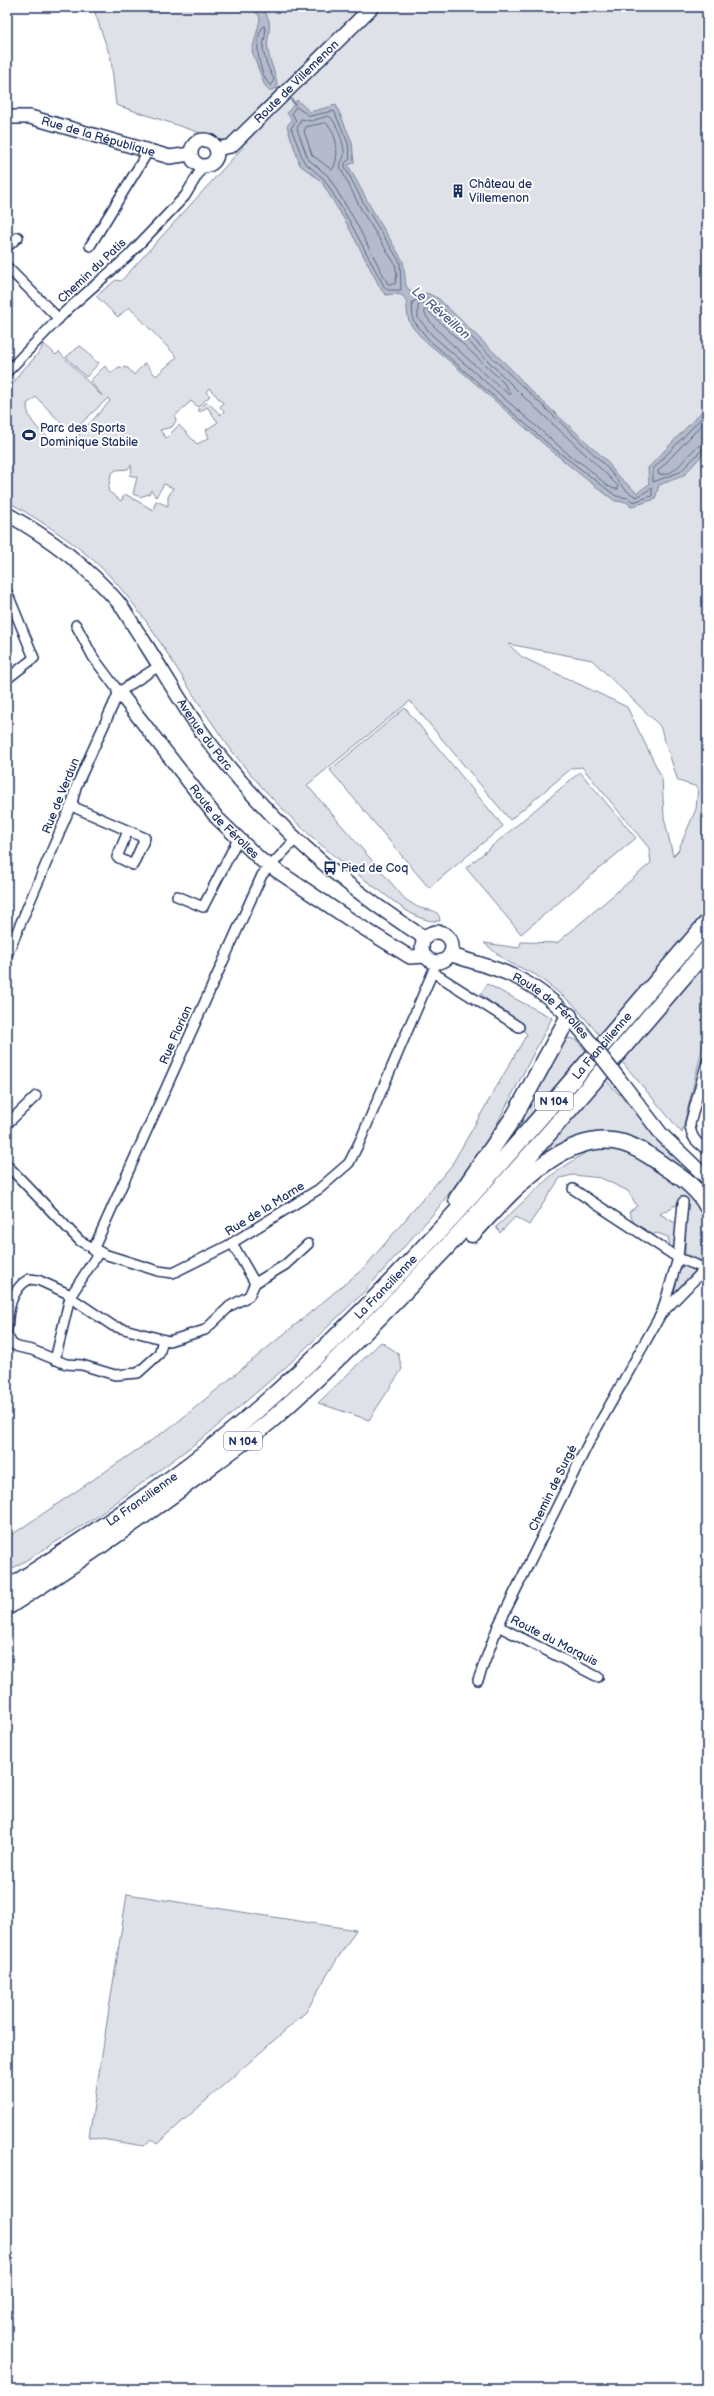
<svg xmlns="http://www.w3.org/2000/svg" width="714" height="2396" viewBox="0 0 714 2396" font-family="'Balsamiq Sans',sans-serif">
<rect width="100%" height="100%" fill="#fff"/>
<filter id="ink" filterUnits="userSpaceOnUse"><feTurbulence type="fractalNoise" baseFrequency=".025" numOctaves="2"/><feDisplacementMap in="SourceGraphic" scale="8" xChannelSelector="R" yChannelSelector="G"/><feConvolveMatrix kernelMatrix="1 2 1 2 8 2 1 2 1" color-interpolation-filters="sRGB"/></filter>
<g filter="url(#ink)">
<g fill="#dee1e7" stroke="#7c88a2" fill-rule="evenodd">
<path d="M 93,7 L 707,7 L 707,1028 L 682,1133 L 573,1004 L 536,975 L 506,961 L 484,943 L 519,948 L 521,942 L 557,943 L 651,863 L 649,848 L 582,767 L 572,768 L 510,820 L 410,701 L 307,785 L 405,899 C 410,902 415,906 420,908 C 429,911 439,908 440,921 C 415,923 395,901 376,888 C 314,843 260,793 217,730 C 183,682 156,629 118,585 C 88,550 46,524 7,501 L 7,393 L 21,371 L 30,363 L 41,350 L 43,343 L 56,355 L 59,352 L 103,397 L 90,381 L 105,366 L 111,373 L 119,367 L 128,368 L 134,375 L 145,363 L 156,376 L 177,357 L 129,307 L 118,317 L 96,296 L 116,280 L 121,281 L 243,147 L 116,105 L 111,59 ZM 209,388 L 223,403 L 220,407 L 224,411 L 221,415 L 207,402 L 198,410 L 200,412 L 207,407 L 218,422 L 206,430 L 209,438 L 197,444 L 179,425 L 166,438 L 160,430 L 172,427 L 176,421 L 175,416 L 191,401 L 198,407 L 210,396 L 206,392 ZM 36,397 L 71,433 L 108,398 L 110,401 L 67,448 C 50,439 27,426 27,404 ZM 131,465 L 132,472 L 129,475 L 137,477 L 133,494 L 140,497 L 149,494 L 151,490 L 156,497 L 164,484 L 173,488 L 168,497 L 168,506 L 156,501 L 153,510 L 125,494 L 121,501 L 108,491 L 111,474 L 116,470 L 128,469 ZM 508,644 L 592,660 L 660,726 L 678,781 L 698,787 L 696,809 L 678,851 L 673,856 L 664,817 L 662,778 L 627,707 L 522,657 Z"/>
<path d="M 80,346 C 88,350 91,360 99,363 L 86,377 L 66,357 Z"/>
<polygon points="405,708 503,826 429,888 330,770"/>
<polygon points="580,772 636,838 521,934 466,868"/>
<polygon points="487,984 552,1018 487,1143 435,1212 364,1292 286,1367 208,1434 95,1518 7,1572 7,1538 174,1425 364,1268 451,1166 527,1034 481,994"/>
<polygon points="569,1038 577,1040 586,1051 485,1167 562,1042"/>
<polygon points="605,1079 689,1169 707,1185 707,1199 618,1138 525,1172"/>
<path d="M 620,1146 C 651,1166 696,1184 706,1222 C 709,1233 707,1248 707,1259 L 703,1261 L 685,1254 L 686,1206 L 676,1205 L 660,1214 L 677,1224 L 675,1247 L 670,1246 L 668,1237 L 657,1233 L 652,1235 L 634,1223 L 629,1212 L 637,1206 L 628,1191 L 601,1178 L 573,1175 L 560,1178 L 529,1225 L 515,1217 L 500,1233 L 496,1227 L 552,1175 L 592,1148 Z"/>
<polygon points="684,1265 697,1271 673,1296 672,1293 678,1272"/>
<polygon points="381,1342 398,1353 402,1369 369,1420 318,1403"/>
<polygon points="127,1894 356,1930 327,1975 306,2012 157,2144 151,2139 144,2146 89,2137"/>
</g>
<g fill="#b5bbca" stroke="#77839f">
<path d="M 248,7 L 262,7 C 264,11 268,16 269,21 C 271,31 266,40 268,49 C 269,64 278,74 277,88 L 269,91 L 264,84 L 252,51 L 260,20 L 259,15 Z"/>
<path d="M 297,100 L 310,112 L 336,105 L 352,142 L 354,163 L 348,165 L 370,206 L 403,261 L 406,286 L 415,297 L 427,293 L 439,299 L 513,371 L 530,390 L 606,460 L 616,474 L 637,493 L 649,484 L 648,468 L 707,406 L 707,450 L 683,476 L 659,485 L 655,499 L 631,507 L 627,502 L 615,501 C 551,455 496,399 435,349 C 426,342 416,333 410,323 C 403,310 415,289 386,295 L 382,291 L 347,224 L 321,181 L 300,165 L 287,126 L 292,120 L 287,113 Z"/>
</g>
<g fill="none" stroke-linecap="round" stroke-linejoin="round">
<g stroke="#596789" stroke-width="1">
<path d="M 264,26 C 268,31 263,41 263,48 C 264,59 269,70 274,79 L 271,86 C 259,77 252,36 264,26 Z"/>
<polygon points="296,107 310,116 334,111 348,143 350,159 345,163 345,167 366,208 400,262 401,290 388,290 385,288 350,222 324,179 304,162 291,128 296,121 292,113"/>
<path d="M 329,116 C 336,120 345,146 344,154 C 344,160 339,162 341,169 L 362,211 L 395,264 L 397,274 L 395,284 L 388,284 L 354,219 L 328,176 L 308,159 L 297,129 L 301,119 L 311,121 Z"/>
<path d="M 326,123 C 338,132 340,159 332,170 L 312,155 L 304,131 L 306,127 Z"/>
<path d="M 427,298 L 437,303 C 491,358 548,410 603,463 C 613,473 623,492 637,497 L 652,488 L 652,496 L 633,502 L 628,498 L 616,496 L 553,448 L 429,340 L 413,320 L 412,302 Z"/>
<path d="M 426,303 L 434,307 L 524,397 L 599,467 L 618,486 L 618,489 C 605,490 590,465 576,461 L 433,336 L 418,318 L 418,306 Z"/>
<path d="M 426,309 L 503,382 L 511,394 L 508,394 C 494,381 424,324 424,311 Z"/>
<polyline points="707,412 653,469 653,482 680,472 703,449 707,448"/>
<path d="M 707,419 L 658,471 L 658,474 C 680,479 688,444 707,443"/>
</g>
<polyline stroke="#77839f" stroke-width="2.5" points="288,96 295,104"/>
<g stroke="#1b2f5e" stroke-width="12">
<g id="street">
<polyline points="90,246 149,150"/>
<polyline points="7,247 18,237"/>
<polyline points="7,267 58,318"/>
<polyline points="7,372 68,309 128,256 185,196 203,166"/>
<polyline points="7,592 34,658 7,679"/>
<polyline points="76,625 93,657 119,692"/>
<polyline points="72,803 76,808 145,838 133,865 117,857 128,831"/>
<polyline points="177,896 203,907 238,839"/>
<polyline points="7,955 72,803 76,787 119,692 159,666"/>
<polyline points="434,973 519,1027"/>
<path d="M 707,1061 L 690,1124 C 691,1138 696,1142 707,1150"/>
<polyline points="7,1124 36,1096"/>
<polyline points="7,1165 80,1241 104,1254 158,1271 173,1273 227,1246 319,1189 349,1163 360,1141 437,962"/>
<polyline points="573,1189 678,1258 706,1269"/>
<polyline points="93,1250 262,875 295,840"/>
<polyline points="255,1283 285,1265 308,1244"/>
<polyline points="70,1297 113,1326 169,1341 205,1330 230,1306 249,1296 255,1283 232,1243"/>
<polyline points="662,1312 678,1258 683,1202"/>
<path d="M 7,1331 C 8,1311 10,1290 29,1279 L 38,1280 L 71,1295"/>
<polyline points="7,1335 12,1344 18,1347 32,1350 66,1364 82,1365 115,1375 138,1373 159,1354 163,1340"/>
<polyline points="55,1360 70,1297 99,1252"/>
<polyline points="498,1626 598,1677"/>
<polyline points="478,1680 498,1626 589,1442 661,1314 707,1267"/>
</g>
</g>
<g stroke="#1b2f5e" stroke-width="16">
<g id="secondary">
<path id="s1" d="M 7,117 L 30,117 L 170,157 L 190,154"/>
<circle cx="204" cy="153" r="13"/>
<path id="s2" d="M 216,149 L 231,146 L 372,7"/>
<path id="s3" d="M 7,514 C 48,537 87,566 118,602 C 127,613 133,626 141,637 C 164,672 184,709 209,742 C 268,820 342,886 425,938"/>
<path id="s4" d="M 119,692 L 217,818 L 261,860 L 352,921 L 410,957 L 425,956"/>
<circle cx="437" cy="947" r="15"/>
<path id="s5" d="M 450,954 C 470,962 492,966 511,975 C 543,989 570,1015 590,1042"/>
<polyline points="619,1079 662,1135 707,1178"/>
</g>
</g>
<g stroke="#1b2f5e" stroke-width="19">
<g id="highway">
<polyline points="457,1199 515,1115 569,1016"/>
<path d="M 472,1234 C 508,1196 564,1126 623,1143 C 637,1147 649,1155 660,1163 C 678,1176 697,1186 707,1206"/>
<path id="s6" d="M 7,1589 C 96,1532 185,1474 264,1404 C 428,1259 564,1088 707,923"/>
<path d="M 7,1607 C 78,1562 148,1514 215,1463 C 235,1447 257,1433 276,1416 C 434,1274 570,1109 707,949"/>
</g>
</g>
<use href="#street" stroke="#fff" stroke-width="9"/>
<use href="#secondary" stroke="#fff" stroke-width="13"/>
<use href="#highway" stroke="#fff" stroke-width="16"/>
<g stroke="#1b2f5e" stroke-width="16" stroke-linecap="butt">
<polyline id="secondary-bridge" points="590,1042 619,1079"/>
</g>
<use href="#secondary-bridge" stroke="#fff" stroke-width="13"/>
</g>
</g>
<defs>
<g id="building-bare" transform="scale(1.08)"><path d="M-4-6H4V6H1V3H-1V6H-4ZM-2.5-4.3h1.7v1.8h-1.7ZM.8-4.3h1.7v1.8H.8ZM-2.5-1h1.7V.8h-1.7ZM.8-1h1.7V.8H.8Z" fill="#1b2f5e" stroke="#fff" stroke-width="2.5" paint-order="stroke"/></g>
<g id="stadium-bare" transform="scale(1.08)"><path d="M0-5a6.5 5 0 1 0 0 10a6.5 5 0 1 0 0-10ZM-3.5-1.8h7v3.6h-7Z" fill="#1b2f5e" stroke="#fff" stroke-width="2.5" paint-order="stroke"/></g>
<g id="bus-bare" transform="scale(1.08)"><path d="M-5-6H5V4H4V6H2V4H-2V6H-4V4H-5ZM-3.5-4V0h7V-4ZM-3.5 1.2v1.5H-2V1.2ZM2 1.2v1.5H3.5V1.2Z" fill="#1b2f5e" stroke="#fff" stroke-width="2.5" paint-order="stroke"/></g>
</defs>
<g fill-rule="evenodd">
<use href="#building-bare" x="458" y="191"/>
<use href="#stadium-bare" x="29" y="435"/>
<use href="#bus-bare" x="330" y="868"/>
</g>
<g text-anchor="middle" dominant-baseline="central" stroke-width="4" stroke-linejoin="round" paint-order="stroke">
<g fill="#fff" stroke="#5f6d8e" stroke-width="1">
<rect x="535" y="1092" width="38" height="18" rx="3"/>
<rect x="224" y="1432" width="38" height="18" rx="3"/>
</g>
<g font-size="11" font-weight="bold" fill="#1b2f5e">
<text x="554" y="1101">N 104</text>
<text x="243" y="1441">N 104</text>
</g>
<g font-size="12" fill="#1b2f5e" stroke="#fff">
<text stroke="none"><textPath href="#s2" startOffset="107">Route de Villemenon</textPath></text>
<text stroke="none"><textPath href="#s1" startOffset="94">Rue de la République</textPath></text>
<text transform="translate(92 271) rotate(-43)">Chemin du Patis</text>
<text stroke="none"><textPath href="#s3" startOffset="301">Avenue du Parc</textPath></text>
<text transform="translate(61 796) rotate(-68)">Rue de Verdun</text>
<text stroke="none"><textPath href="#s4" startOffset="167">Route de Férolles</textPath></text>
<text stroke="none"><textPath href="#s5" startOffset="115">Route de Férolles</textPath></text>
<text transform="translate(176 1035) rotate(-66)">Rue Florian</text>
<text stroke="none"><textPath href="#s6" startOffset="810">La Francilienne</textPath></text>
<text transform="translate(265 1209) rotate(-32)">Rue de la Marne</text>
<text stroke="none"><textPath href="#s6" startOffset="486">La Francilienne</textPath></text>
<text transform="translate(553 1488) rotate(-64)">Chemin de Surgé</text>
<text stroke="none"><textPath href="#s6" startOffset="162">La Francilienne</textPath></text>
<text transform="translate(554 1641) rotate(27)">Route du Marquis</text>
</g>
<g font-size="12" fill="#1b2f5e" stroke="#fff" text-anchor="start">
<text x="469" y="184">Château de<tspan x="469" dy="14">Villemenon</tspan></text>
<text x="40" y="428">Parc des Sports<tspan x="40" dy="14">Dominique Stabile</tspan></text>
<text x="341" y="868">Pied de Coq</text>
</g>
<g font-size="13" font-style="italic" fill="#49597e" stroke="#fff">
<text transform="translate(441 313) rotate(41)">Le Réveillon</text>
</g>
</g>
<rect width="714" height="2396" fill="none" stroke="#fff" stroke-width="24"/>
<rect x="12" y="12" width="690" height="2372" fill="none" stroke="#1b2f5e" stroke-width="1.5" filter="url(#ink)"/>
</svg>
